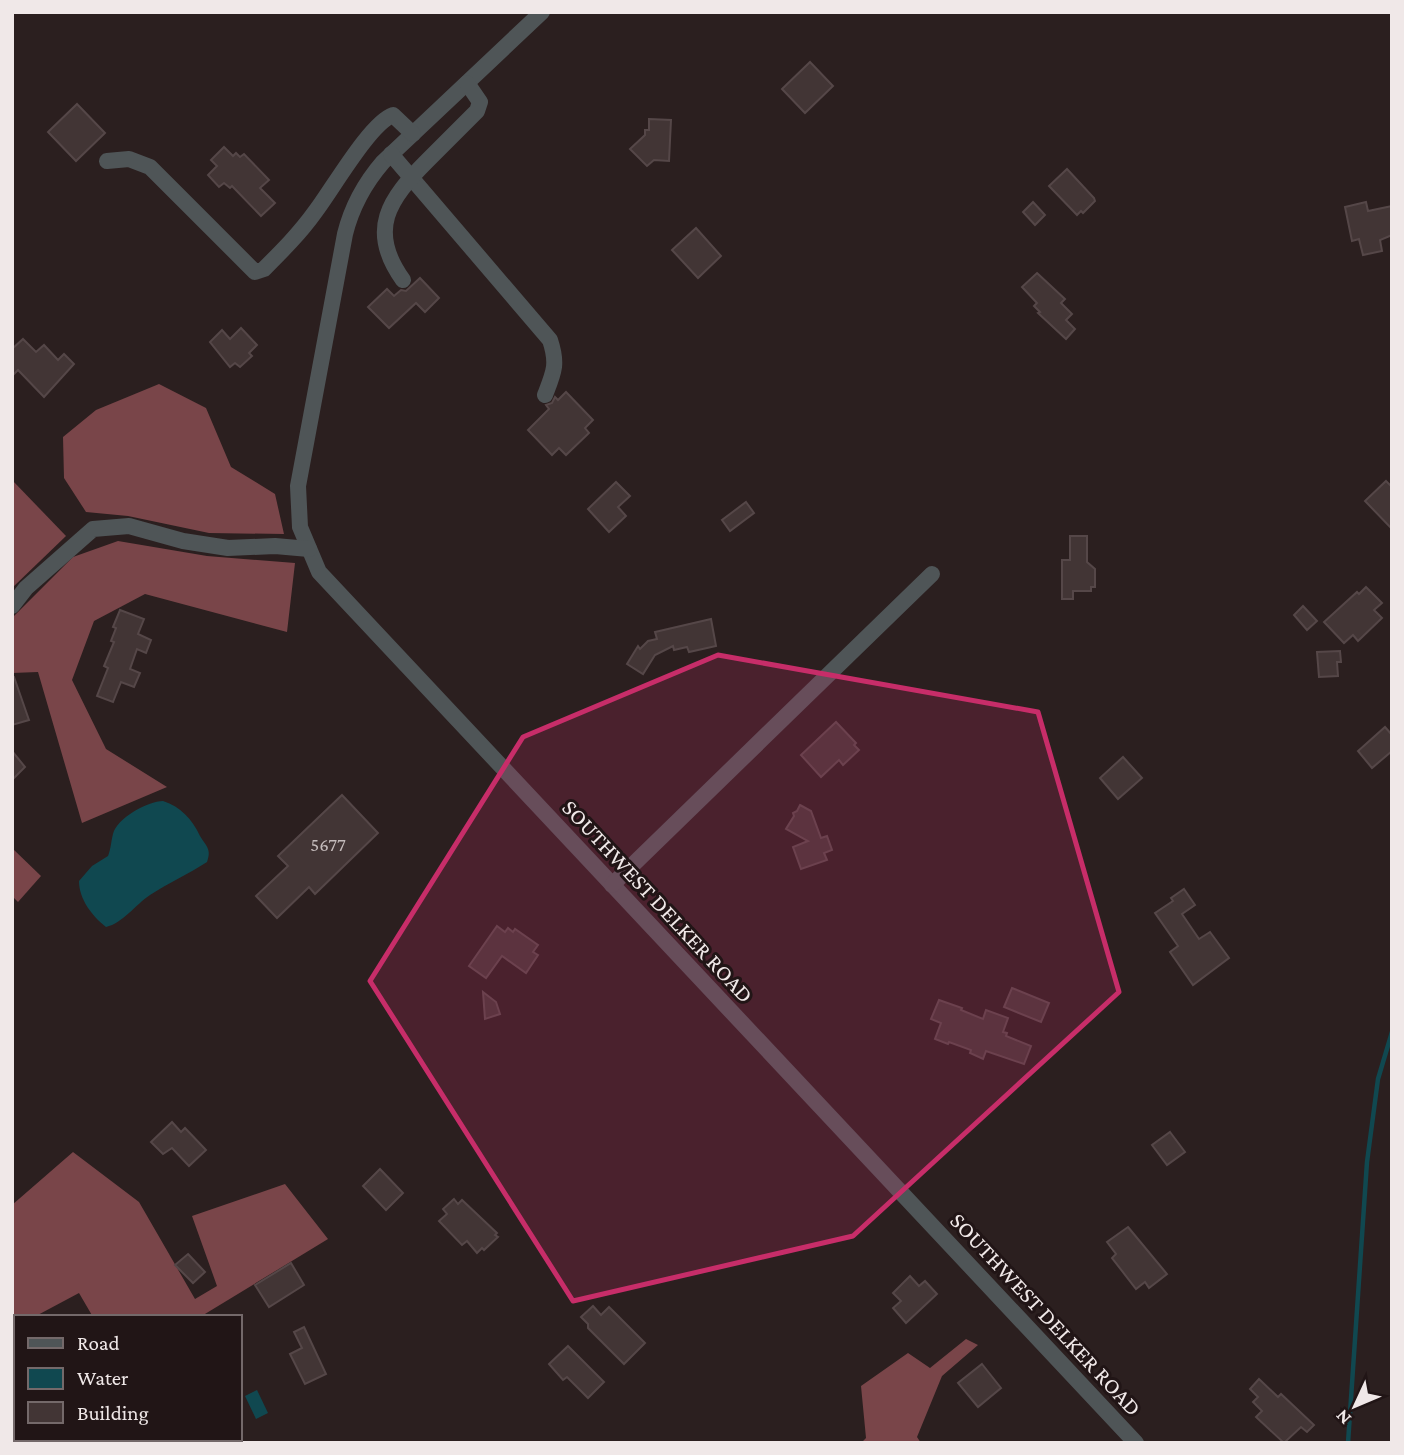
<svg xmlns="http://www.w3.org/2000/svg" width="1404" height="1455" viewBox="0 0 1404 1455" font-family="'Crimson Pro',serif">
<rect width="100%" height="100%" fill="#2b1f1f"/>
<g fill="#794549">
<polygon points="159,384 206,408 231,467 275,494 284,534 209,533 128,516 86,512 64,478 63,437 96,410"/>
<polygon points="12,480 66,536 12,588"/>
<polygon points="118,541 207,556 295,563 287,632 145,594 94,621 72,680 106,749 167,787 82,823 38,672 12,673 12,618 73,557"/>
<polygon points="12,848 41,876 18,902 12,896"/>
<polygon points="73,1152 139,1202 195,1299 217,1286 192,1216 285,1184 328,1239 200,1317 93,1317 79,1293 34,1317 16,1317 16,1327 12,1329 12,1205"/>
<polygon points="966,1339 978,1345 942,1376 917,1437 921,1443 861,1443 866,1438 861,1386 908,1353 930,1368"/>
</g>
<g fill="#104850">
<path d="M 163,801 C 181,807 192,819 200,836 C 206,846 212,849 207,862 C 189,874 168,883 150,895 C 135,905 123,923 106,927 C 92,916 79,899 79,881 L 92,866 L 108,856 C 111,849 111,841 113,834 C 117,818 148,801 163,801 Z"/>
<polygon points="257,1390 268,1413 256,1419 245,1396"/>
</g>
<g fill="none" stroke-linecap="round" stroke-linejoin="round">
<polyline stroke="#104850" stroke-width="4.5" points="1348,1443 1367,1162 1378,1079 1392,1032"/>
</g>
<g fill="#423535" stroke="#554748" stroke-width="2">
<polygon points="810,62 833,86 805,113 782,89"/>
<polygon points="77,104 105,133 76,161 48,132"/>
<polygon points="649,119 671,120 669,161 654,160 647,166 630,149 645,135 645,130 649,130"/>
<polygon points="224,147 233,156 236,153 240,157 244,154 269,180 260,188 275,203 261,216 232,186 230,188 224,183 219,187 208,175 217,166 211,160"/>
<polygon points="1067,169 1094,198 1095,201 1083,213 1081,211 1077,215 1049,186"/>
<polygon points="1033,202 1045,215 1035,225 1023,212"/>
<polygon points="1366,202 1368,211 1392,206 1392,235 1380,240 1382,251 1363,255 1359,239 1352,241 1345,207"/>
<polygon points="696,228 721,256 698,278 672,250"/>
<polygon points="1037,273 1065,299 1061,303 1072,314 1066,320 1075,329 1066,339 1038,313 1040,312 1034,306 1037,303 1022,287"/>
<polygon points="420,278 439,298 425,312 416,303 389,328 368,307 387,289 394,296 401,290 406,291"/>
<polygon points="241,328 257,345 249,353 252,356 240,367 235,363 230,367 210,342 222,330 230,339"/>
<polygon points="23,339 36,352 44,345 58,360 64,354 74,364 44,397 18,370 12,376 12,349"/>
<polygon points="566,392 593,420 585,428 589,433 566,455 559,448 552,455 528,430 549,409 546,405 552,403 555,397 558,400"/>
<polygon points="1386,481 1392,487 1392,529 1365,501"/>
<polygon points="616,482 630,496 618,507 626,516 609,532 588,509"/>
<polygon points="746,502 754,513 730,531 722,520"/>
<polygon points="1070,536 1087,536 1087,562 1095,569 1095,587 1091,587 1091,591 1073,591 1073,599 1062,599 1062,560 1070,560"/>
<polygon points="1366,587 1382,603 1374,610 1382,618 1358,641 1353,635 1344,643 1324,622 1357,592 1359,594"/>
<polygon points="1303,606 1317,621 1307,630 1294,615"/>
<polygon points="120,610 144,619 138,634 151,640 146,653 137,649 130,669 140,673 134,687 121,682 113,702 97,696 108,668 104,666 114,642 111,641 116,628 113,627"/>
<polygon points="711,619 716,646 689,652 687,647 674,650 673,646 655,655 643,674 627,664 638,646 640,649 648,641 657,639 655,632"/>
<polygon points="1340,651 1341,662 1337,662 1338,676 1319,677 1317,652"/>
<polygon points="12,677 14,677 29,720 12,725"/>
<polygon points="836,722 856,743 854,745 859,750 843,765 839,760 821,777 801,755"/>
<polygon points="1385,727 1392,735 1392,751 1372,768 1358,751"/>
<polygon points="12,751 25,767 12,780"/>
<polygon points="1123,757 1142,778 1118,799 1100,778"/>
<polygon points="342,795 378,833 315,894 309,887 277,918 256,896 288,866 278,856"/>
<polygon points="800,805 811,811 821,838 827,836 832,850 824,853 827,860 801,869 793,847 808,841 786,829 794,816 793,813 797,811"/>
<polygon points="1184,889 1195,905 1182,914 1199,939 1210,932 1229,958 1193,985 1170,952 1178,946 1155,913 1173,901 1171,898"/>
<polygon points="497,926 505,932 508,928 513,932 515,929 538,945 533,952 538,955 526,973 502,956 486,978 469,966"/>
<polygon points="1012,988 1049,1003 1041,1022 1004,1007"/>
<polygon points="483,992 496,1002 500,1014 485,1019"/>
<polygon points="939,1000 962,1008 961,1010 983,1019 986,1010 1008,1018 1003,1032 1007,1033 1006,1036 1031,1046 1024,1064 986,1051 983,1059 970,1053 971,1050 949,1042 948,1044 935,1039 941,1023 931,1019"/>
<polygon points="172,1122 181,1132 185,1128 206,1150 189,1166 172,1148 163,1154 151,1142"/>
<polygon points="1170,1132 1185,1152 1167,1165 1152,1145"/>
<polygon points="380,1169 403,1193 386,1210 363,1186"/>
<polygon points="454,1199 458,1204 462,1200 497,1233 495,1235 498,1237 484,1250 482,1248 477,1253 467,1241 462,1245 439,1221 447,1214 443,1209"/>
<polygon points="1128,1227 1167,1274 1149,1288 1145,1282 1136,1289 1112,1258 1116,1254 1107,1242"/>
<polygon points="188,1254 205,1272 193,1283 175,1265"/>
<polygon points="291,1263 304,1285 269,1307 255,1285"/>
<polygon points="910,1276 919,1286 925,1281 937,1294 906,1323 893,1308 901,1301 893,1293"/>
<polygon points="593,1306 601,1315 609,1307 645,1343 624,1364 588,1328 588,1324 581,1317"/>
<polygon points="304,1327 326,1374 305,1384 290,1354 302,1348 294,1332"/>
<polygon points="568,1346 604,1382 588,1398 567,1377 563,1380 549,1364"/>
<polygon points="982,1364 1001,1388 978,1407 958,1383"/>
<polygon points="1259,1379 1278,1397 1281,1394 1314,1425 1307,1432 1301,1427 1284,1443 1256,1417 1262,1411 1253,1402 1258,1397 1250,1389"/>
</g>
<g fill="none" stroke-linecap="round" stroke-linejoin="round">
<g stroke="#4f5557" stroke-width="16">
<path d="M 542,12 L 383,162 C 364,184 352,206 345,234 L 298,486 L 300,527 L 319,572 L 1136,1443"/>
<path d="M 391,154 L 550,340 C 558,364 554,372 545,395"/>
<path d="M 107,161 L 129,159 L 150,167 L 255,272 L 264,269 C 282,251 300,233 315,212 C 332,190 370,123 393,115 L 413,134"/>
<path d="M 403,280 C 367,230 389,199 427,161 C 444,144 461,127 477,111 L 480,102 L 467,83"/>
<polyline points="12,606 26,588 93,529 129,526 183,541 228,548 275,546 309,549"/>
<polyline points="612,885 932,574"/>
</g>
</g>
<path fill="#c72d69" fill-opacity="0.2" stroke="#c72d69" stroke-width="5" stroke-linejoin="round" d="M 718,655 L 1038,712 L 1119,992 L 853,1236 L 573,1301 L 370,981 L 523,737 Z"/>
<g text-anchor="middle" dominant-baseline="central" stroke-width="6" stroke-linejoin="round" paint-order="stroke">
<g font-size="19" fill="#c4bbbb">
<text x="328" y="844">5677</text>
</g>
<g font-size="23" fill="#f0e8e8" stroke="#211516">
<text transform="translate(658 901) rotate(47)">SOUTHWEST DELKER ROAD</text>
<text transform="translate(1046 1314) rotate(47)">SOUTHWEST DELKER ROAD</text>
</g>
</g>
<rect width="1404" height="1455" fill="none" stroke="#f0e8e8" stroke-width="28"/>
<rect x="14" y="1315" width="228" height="126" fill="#211516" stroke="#74696a" stroke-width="2"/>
<rect x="28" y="1338" width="35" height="10" fill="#4f5557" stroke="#74696a" stroke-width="2"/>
<text x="77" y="1350" font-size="21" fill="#f0e8e8">Road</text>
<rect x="28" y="1368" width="35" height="21" fill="#104850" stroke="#74696a" stroke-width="2"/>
<text x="77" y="1385" font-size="21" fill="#f0e8e8">Water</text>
<rect x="28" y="1402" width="35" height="21" fill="#423535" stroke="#74696a" stroke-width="2"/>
<text x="77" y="1420" font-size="21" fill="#f0e8e8">Building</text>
<g transform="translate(1355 1406) rotate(226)" stroke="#211516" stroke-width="5" paint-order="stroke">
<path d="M0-5L12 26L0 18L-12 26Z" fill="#f0e8e8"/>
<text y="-10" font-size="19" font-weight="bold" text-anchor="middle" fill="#f0e8e8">N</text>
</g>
</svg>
